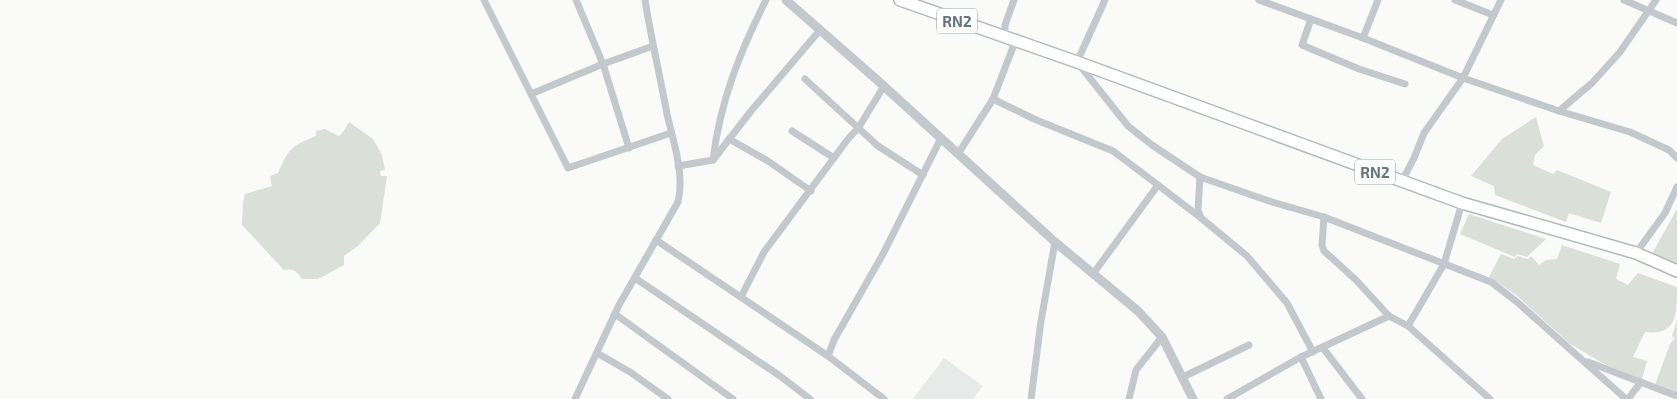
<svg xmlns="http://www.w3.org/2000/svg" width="1677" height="399" viewBox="0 0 1677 399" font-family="'Exo 2',sans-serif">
<rect width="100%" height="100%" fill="#fafaf8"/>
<polygon fill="#e8e9e9" points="944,358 983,386 973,399 913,399"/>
<g fill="#dadfd7">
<polygon points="1536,117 1544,146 1535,155 1533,165 1553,174 1557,170 1611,192 1601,223 1569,213 1566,222 1495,195 1494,186 1471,176 1502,139"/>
<path d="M 349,122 L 373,139 L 382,155 L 385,170 L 380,171 L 381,176 L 387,176 L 380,223 L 358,246 L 344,256 L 344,265 L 318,279 L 302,279 C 297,271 293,268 284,270 L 242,225 L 243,203 L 245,194 L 272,186 L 270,176 L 278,173 C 289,148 291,146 316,136 L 316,131 L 325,129 L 339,136 L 343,132 Z"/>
<polygon points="1677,209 1677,271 1648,261"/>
<polygon points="1469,214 1546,239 1527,257 1517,254 1515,257 1460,234"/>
<path d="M 1562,245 L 1620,264 L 1616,279 L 1628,285 L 1638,273 L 1677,287 C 1677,315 1677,336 1645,332 L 1633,357 L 1647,361 L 1642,379 L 1606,365 L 1570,344 L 1516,295 L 1489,277 L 1501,254 L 1514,259 L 1518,256 L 1528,259 L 1531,256 L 1539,265 L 1546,260 L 1557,259 Z"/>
<polygon points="1677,320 1677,393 1655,385 1670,344 1675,338 1672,336"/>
</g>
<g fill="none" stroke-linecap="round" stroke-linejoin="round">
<g stroke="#b4b9bd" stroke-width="14">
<polyline id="trunk" points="900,0 1077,62 1462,203 1636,253 1677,271"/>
</g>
<g stroke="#c3c8cc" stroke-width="7">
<polyline points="484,0 568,168 671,133"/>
<polyline points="576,0 603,64 629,148"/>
<polyline points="1105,0 1077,62 1128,126 1152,145 1200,177 1269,201 1324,217 1491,282 1517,302 1626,399"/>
<polyline points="1259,0 1363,38 1463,78 1559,111 1630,132 1669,150 1677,158"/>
<polyline points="1455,0 1493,15"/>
<polyline points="1624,0 1677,23"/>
<polyline points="1311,19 1302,45 1359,69 1405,84"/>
<polyline points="1005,38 1005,25 1014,0"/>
<polyline points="1363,38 1378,0"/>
<polyline points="805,79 878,146 923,175"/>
<polyline points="531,94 603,64 653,46"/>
<polyline points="993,99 1034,119 1113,151 1158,185"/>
<polyline points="1559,111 1592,83 1620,52 1656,0"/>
<polyline points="792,131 834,158"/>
<polyline points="729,139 768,161 811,191"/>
<polyline points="958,154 993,99 1015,42"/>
<path d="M 713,160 C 720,101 740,52 766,0"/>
<polyline points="678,166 713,160 751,111 820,30"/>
<polyline points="1200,177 1198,210 1201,218"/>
<polyline points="1402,181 1414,158 1424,133 1463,78 1501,0"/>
<polyline points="1324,217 1322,245 1324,251 1356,280 1389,316 1408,326 1490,399"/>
<polyline points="656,240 828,356 884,399"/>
<polyline points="1636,253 1665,213 1677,187"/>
<polyline points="1093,274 1158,185 1201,218 1247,256 1287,303 1313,352"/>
<polyline points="635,278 780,376 810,399"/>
<polyline points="741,297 764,252 848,139 859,127 884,86"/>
<polyline points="615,314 733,399"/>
<polyline points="1408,326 1444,264 1462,203"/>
<polyline points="1323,348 1362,399"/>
<polyline points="597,353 630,372 668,399"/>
<polyline points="828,356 834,340 883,254 941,138"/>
<polyline points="1301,357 1321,399"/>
<polyline points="1588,362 1677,396"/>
<polyline points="1183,377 1249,345"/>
<path d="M 575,399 L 619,305 L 678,202 C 685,174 673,141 667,114 C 660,76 651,38 645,0"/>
<polyline points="1031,399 1041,321 1055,242"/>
<polyline points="1129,399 1136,370 1162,337"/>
<polyline points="1227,399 1301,357 1389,316"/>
<polyline points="1628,399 1641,382"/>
</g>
<polyline stroke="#c3c8cc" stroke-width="9" points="786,0 876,79 1055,242 1138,311 1162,337 1193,399"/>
<use href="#trunk" stroke="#fff" stroke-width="11"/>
</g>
<g text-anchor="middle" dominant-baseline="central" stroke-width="5" stroke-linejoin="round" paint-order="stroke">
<g fill="#fff" stroke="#939fa8" stroke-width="1">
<rect x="937" y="8.5" width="40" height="25" rx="4"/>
<rect x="1355" y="159.5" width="40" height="25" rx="4"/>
</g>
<g font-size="15" font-weight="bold" fill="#657683">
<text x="957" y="21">RN2</text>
<text x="1375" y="172">RN2</text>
</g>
</g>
</svg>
